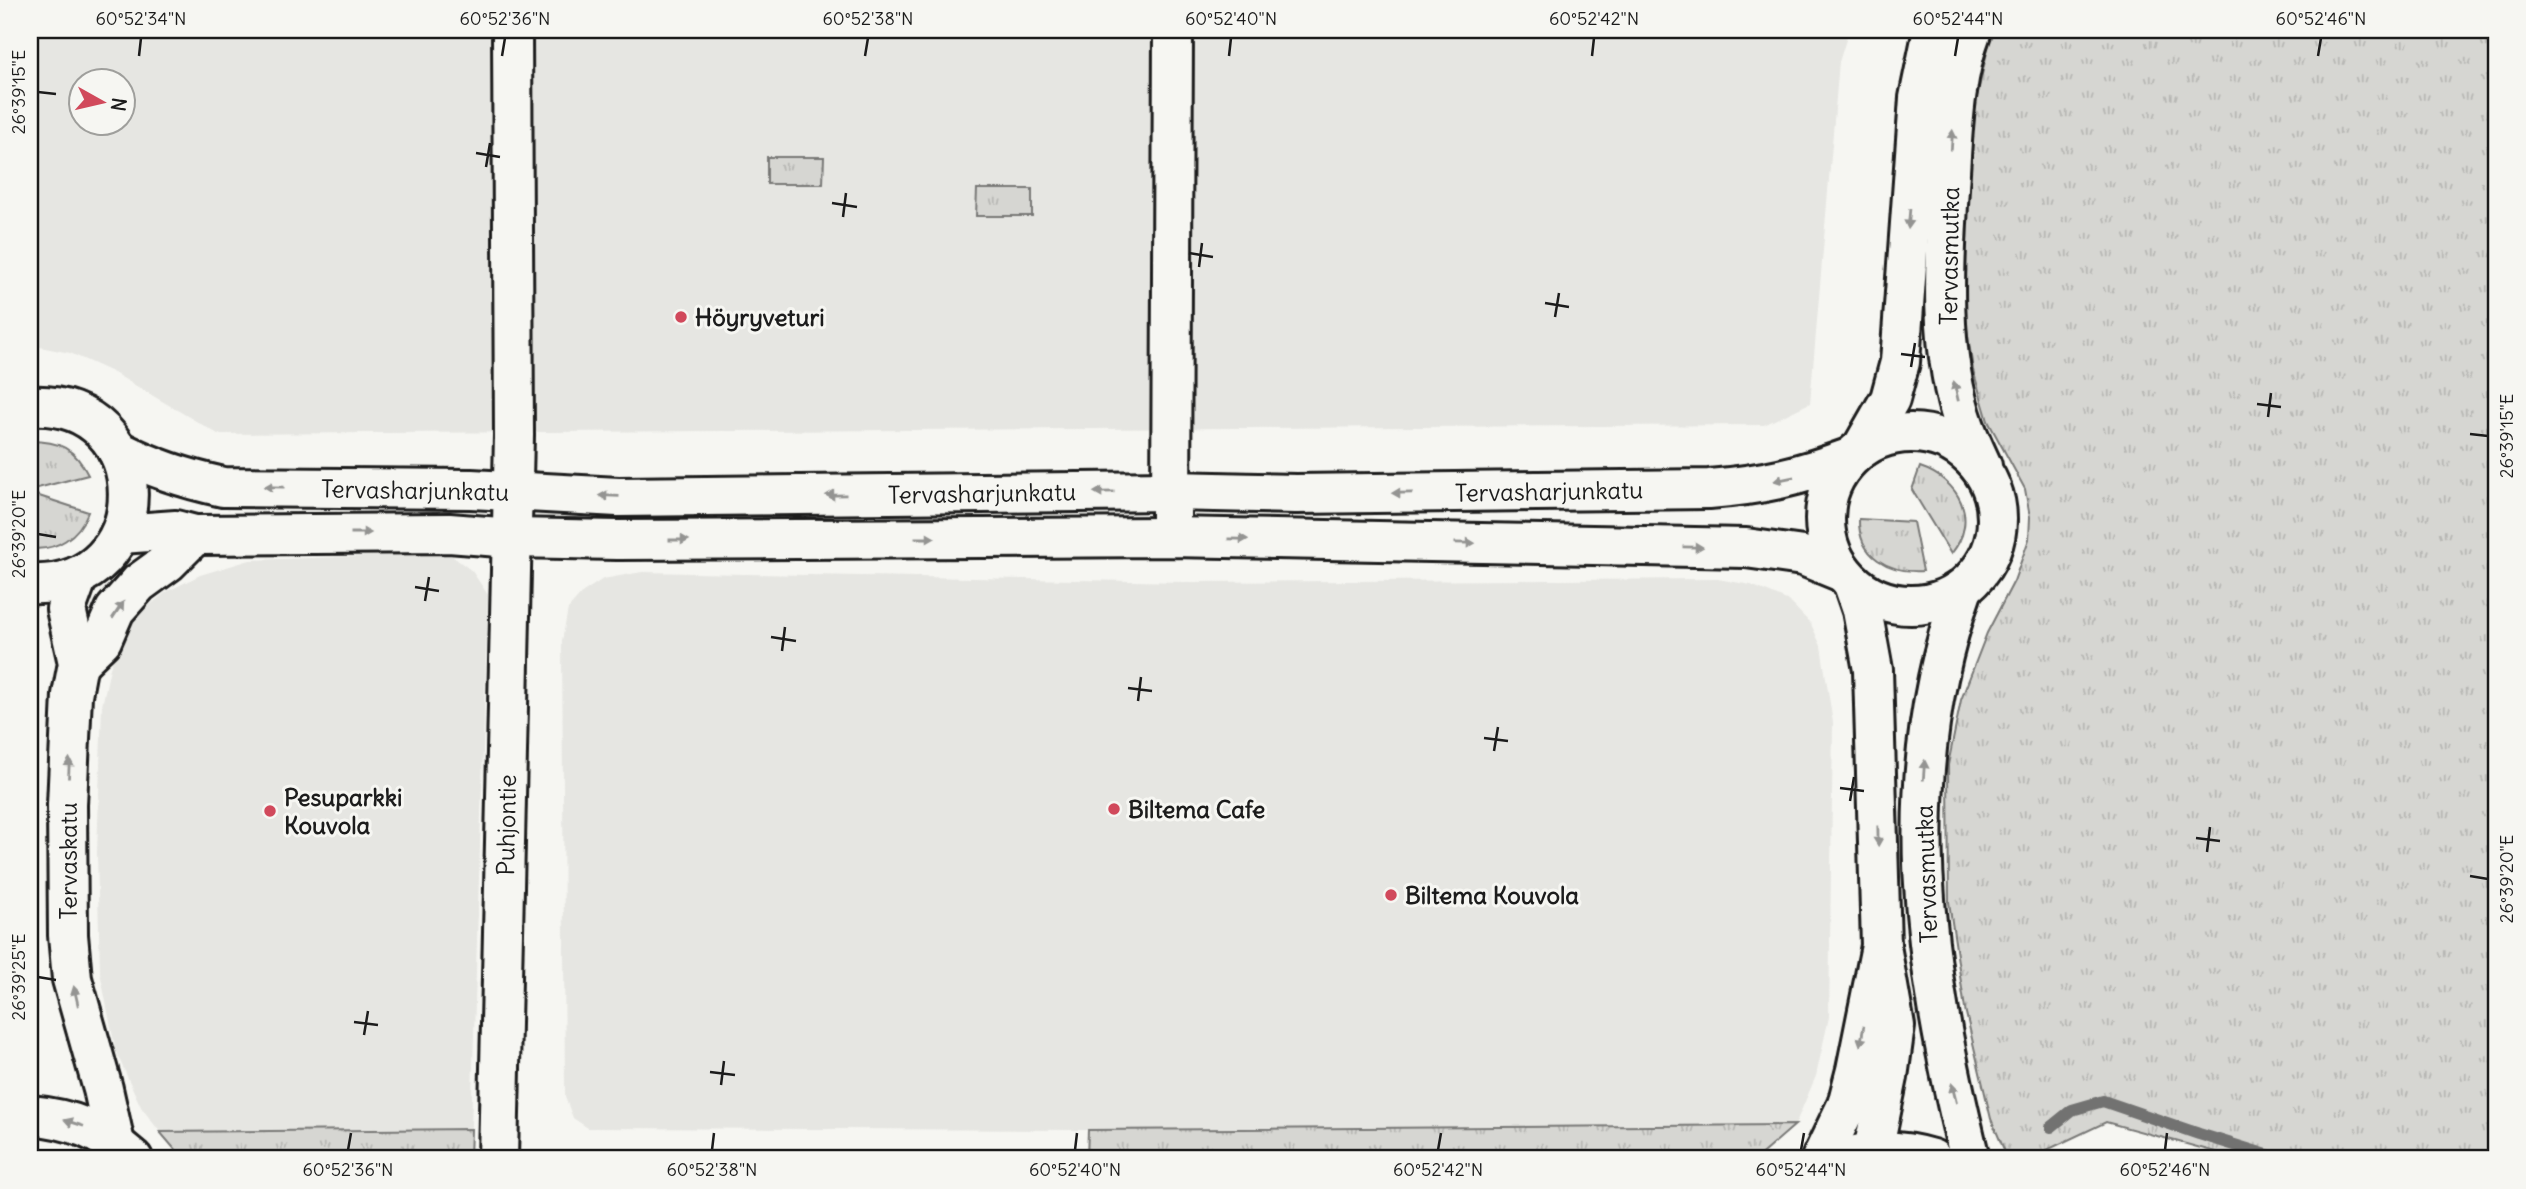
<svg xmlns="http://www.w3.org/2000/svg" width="2526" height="1189" viewBox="0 0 2526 1189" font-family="Delius,sans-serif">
<defs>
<pattern id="grass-tufts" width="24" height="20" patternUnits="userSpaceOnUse" patternTransform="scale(1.75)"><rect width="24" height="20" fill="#d6d6d2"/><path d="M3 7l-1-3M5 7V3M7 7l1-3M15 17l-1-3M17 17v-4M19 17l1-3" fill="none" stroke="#b7b7b4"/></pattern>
</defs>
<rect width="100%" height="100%" fill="#f6f6f2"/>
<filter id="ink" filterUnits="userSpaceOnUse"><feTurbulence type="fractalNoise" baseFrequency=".0143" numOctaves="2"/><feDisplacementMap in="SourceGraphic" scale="14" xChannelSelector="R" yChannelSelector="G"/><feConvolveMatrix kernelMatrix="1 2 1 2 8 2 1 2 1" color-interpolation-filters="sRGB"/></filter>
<g filter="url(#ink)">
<g fill="#e6e6e2" fill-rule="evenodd">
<path d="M 30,30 L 1849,30 L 1839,62 L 1810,403 L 1764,425 L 218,434 L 114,373 L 70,353 L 40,347 L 30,348 ZM 80,80 L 122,80 L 122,122 L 80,122 Z"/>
<polygon points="425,554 452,556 472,571 488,595 471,1129 160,1132 141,1107 116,1052 100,972 97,853 102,706 110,668 122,638 140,613 166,592 200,575 250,560"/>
<polygon points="642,572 1186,582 1718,579 1751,585 1789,601 1811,624 1821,646 1833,723 1829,1017 1816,1076 1795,1125 1088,1130 588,1128 573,1118 565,1097 562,641 568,609 583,592 603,579"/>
</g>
<g fill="url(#grass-tufts)" stroke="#797977" stroke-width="2">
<polygon points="1992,30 2496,30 2496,1159 2241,1159 2106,1122 2028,1159 2008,1159 1991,1119 1965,1009 1949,902 1948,765 1961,700 1987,633 2014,581 2029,539 2030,517 2025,489 1988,421 1973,370 1965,315 1963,203 1971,123"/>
<polygon points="767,157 824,157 823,184 767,184"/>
<polygon points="977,189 1032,189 1032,216 976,216"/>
<path d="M 30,441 C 59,441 75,448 88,475 L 30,490 Z"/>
<path d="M 1920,467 C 1959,480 1980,519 1951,554 L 1912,490 Z"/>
<path d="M 33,494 L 88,512 C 79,536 56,552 30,548 L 30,509 Z"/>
<path d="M 1859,519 L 1913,522 L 1923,571 C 1889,573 1858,557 1859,519 Z"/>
<polygon points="1795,1125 1756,1159 1087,1159 1088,1130"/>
<polygon points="471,1129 470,1159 183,1159 160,1132"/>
</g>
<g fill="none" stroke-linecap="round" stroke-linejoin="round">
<polyline stroke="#727271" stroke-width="12" points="2051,1127 2072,1110 2103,1101 2199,1134 2280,1159"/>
<g stroke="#1c1c1c" stroke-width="44">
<g id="minor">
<path d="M 1972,30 C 1955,74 1953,125 1950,172 C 1945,252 1937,350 1965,427 C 1970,440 1976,453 1982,466"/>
<path d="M 30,406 C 160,398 161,590 30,584"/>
<circle cx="1911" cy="519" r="86"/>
<polyline points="1862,448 1890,399 1900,362 1919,98 1933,30"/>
<path d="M 117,450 C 153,468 183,478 223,487 L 471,489 L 618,497 L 1172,491 L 1296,494 L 1709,489 C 1762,485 1800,476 1849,458"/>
<polyline points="1171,518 1173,30"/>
<polyline points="121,534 176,530 195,535 449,533 512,538 617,540 1170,537 1746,548 1803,556 1842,572"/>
<polyline points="78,576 66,609 78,663 72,695 67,805 68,935 72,979 103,1089 115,1143"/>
<polyline points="1853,584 1862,610 1873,670 1881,946 1895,1026 1888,1077 1873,1151"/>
<path d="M 1963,589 C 1895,780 1923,967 1970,1159"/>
<polyline points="78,663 102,640 115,610 139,583 168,562 195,535"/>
<polyline points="498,1159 514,435 512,30"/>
</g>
</g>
<g stroke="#1c1c1c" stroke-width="44">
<g id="major">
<path d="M 30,1115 C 73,1119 100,1130 133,1159"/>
<polyline points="1821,1159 1847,1105 1856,1070 1881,946"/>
<path d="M 1843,1159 C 1872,1148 1902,1150 1932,1159"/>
</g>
</g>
<use href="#minor" stroke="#f6f6f2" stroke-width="38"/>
<use href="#major" stroke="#f6f6f2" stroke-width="38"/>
</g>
<defs><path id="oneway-solid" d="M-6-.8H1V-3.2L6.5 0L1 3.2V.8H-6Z" transform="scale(1.75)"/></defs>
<g fill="#949492">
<use href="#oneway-solid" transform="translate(1952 140) rotate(-86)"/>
<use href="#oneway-solid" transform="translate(1909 219) rotate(95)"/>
<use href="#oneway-solid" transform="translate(1956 391) rotate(-103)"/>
<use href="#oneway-solid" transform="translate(1784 479) rotate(168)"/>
<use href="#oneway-solid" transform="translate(274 487) rotate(-179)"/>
<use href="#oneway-solid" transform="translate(1104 492) rotate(179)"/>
<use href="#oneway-solid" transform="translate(1402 493) rotate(179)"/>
<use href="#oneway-solid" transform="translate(836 495) rotate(179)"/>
<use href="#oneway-solid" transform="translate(609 496) rotate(-178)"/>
<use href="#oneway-solid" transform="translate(361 533)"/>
<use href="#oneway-solid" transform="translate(925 538)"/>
<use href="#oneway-solid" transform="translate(1238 539) rotate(1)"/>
<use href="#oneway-solid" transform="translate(679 540)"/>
<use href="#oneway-solid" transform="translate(1465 543) rotate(1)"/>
<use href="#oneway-solid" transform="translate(1693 547) rotate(1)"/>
<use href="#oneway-solid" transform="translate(118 610) rotate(-56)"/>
<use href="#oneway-solid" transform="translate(69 768) rotate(-87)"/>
<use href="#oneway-solid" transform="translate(1924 770) rotate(-86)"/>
<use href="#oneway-solid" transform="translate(1878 836) rotate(89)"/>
<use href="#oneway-solid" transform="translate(76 996) rotate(-103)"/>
<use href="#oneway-solid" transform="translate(1862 1036) rotate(100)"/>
<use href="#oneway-solid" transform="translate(1954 1093) rotate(-104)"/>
<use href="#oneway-solid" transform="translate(74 1123) rotate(-162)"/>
</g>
</g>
<path fill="none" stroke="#1c1c1c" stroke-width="2.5" d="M 139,56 L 141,38M 502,56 L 505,38M 865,56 L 868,38M 1229,56 L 1231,38M 1592,56 L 1594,38M 1955,56 L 1958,38M 2318,56 L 2321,38M 38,92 L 56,94M 476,153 L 500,157M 486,167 L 490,143M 832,203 L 857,207M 843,217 L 846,193M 1189,253 L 1213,257M 1199,267 L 1202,243M 1545,303 L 1569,307M 1555,317 L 1559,293M 1901,354 L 1925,357M 1911,367 L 1915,343M 2257,404 L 2281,407M 2268,417 L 2271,393M 2470,434 L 2488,436M 38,534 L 56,537M 415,587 L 439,591M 425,601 L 429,577M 771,637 L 796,641M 782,651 L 785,627M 1128,688 L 1152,691M 1138,701 L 1141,677M 1484,738 L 1508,741M 1494,751 L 1498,727M 1840,788 L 1864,791M 1850,801 L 1854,777M 2196,838 L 2220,841M 2207,852 L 2210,827M 2470,876 L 2488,879M 38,977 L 56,980M 354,1022 L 378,1025M 364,1035 L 368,1011M 710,1072 L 735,1075M 721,1085 L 724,1061M 348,1150 L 351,1133M 712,1150 L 714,1133M 1075,1150 L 1077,1133M 1438,1150 L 1441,1133M 1801,1150 L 1804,1133M 2165,1150 L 2167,1133"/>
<g fill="#d1495b" stroke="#f6f6f2" stroke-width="2.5">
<circle cx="681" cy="317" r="7"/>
<circle cx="1114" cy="809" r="7"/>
<circle cx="270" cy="811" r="7"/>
<circle cx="1391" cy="895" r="7"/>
</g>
<g text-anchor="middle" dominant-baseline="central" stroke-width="6" stroke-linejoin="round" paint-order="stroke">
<g font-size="24" fill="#1c1c1c" stroke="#f6f6f2">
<text transform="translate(1949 256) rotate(-89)">Tervasmutka</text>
<text transform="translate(415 490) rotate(1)">Tervasharjunkatu</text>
<text transform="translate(1549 491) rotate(-1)">Tervasharjunkatu</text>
<text transform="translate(982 493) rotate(-1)">Tervasharjunkatu</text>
<text transform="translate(506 825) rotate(-89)">Puhjontie</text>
<text transform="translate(68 861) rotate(-90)">Tervaskatu</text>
<text transform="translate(1926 874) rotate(-92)">Tervasmutka</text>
</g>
<g font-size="24" font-weight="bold" fill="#1c1c1c" stroke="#f6f6f2" text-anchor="start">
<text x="695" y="317">Höyryveturi</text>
<text x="284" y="797">Pesuparkki<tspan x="284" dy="28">Kouvola</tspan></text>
<text x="1128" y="809">Biltema Cafe</text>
<text x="1405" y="895">Biltema Kouvola</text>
</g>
</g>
<rect width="2526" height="1189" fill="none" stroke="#f6f6f2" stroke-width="77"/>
<g transform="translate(102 102) rotate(98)"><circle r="33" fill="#f6f6f2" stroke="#9f9f9c" stroke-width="2"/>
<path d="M0-5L12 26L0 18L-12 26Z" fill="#d1495b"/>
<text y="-10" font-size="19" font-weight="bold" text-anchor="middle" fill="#1c1c1c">N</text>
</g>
<rect x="38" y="38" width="2450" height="1112" fill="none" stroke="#1c1c1c" stroke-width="2.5"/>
<g font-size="18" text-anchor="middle" fill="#1c1c1c">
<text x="141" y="25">60°52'34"N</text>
<text x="505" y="25">60°52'36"N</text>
<text x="868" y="25">60°52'38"N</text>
<text x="1231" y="25">60°52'40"N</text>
<text x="1594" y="25">60°52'42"N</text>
<text x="1958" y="25">60°52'44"N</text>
<text x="2321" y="25">60°52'46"N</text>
<text transform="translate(19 92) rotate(-90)" y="6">26°39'15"E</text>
<text transform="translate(2507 436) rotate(-90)" y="6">26°39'15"E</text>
<text transform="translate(19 534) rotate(-90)" y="6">26°39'20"E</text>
<text transform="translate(2507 879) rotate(-90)" y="6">26°39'20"E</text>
<text transform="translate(19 977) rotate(-90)" y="6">26°39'25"E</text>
<text x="348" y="1176">60°52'36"N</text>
<text x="712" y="1176">60°52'38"N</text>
<text x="1075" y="1176">60°52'40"N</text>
<text x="1438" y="1176">60°52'42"N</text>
<text x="1801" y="1176">60°52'44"N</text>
<text x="2165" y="1176">60°52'46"N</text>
</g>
</svg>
